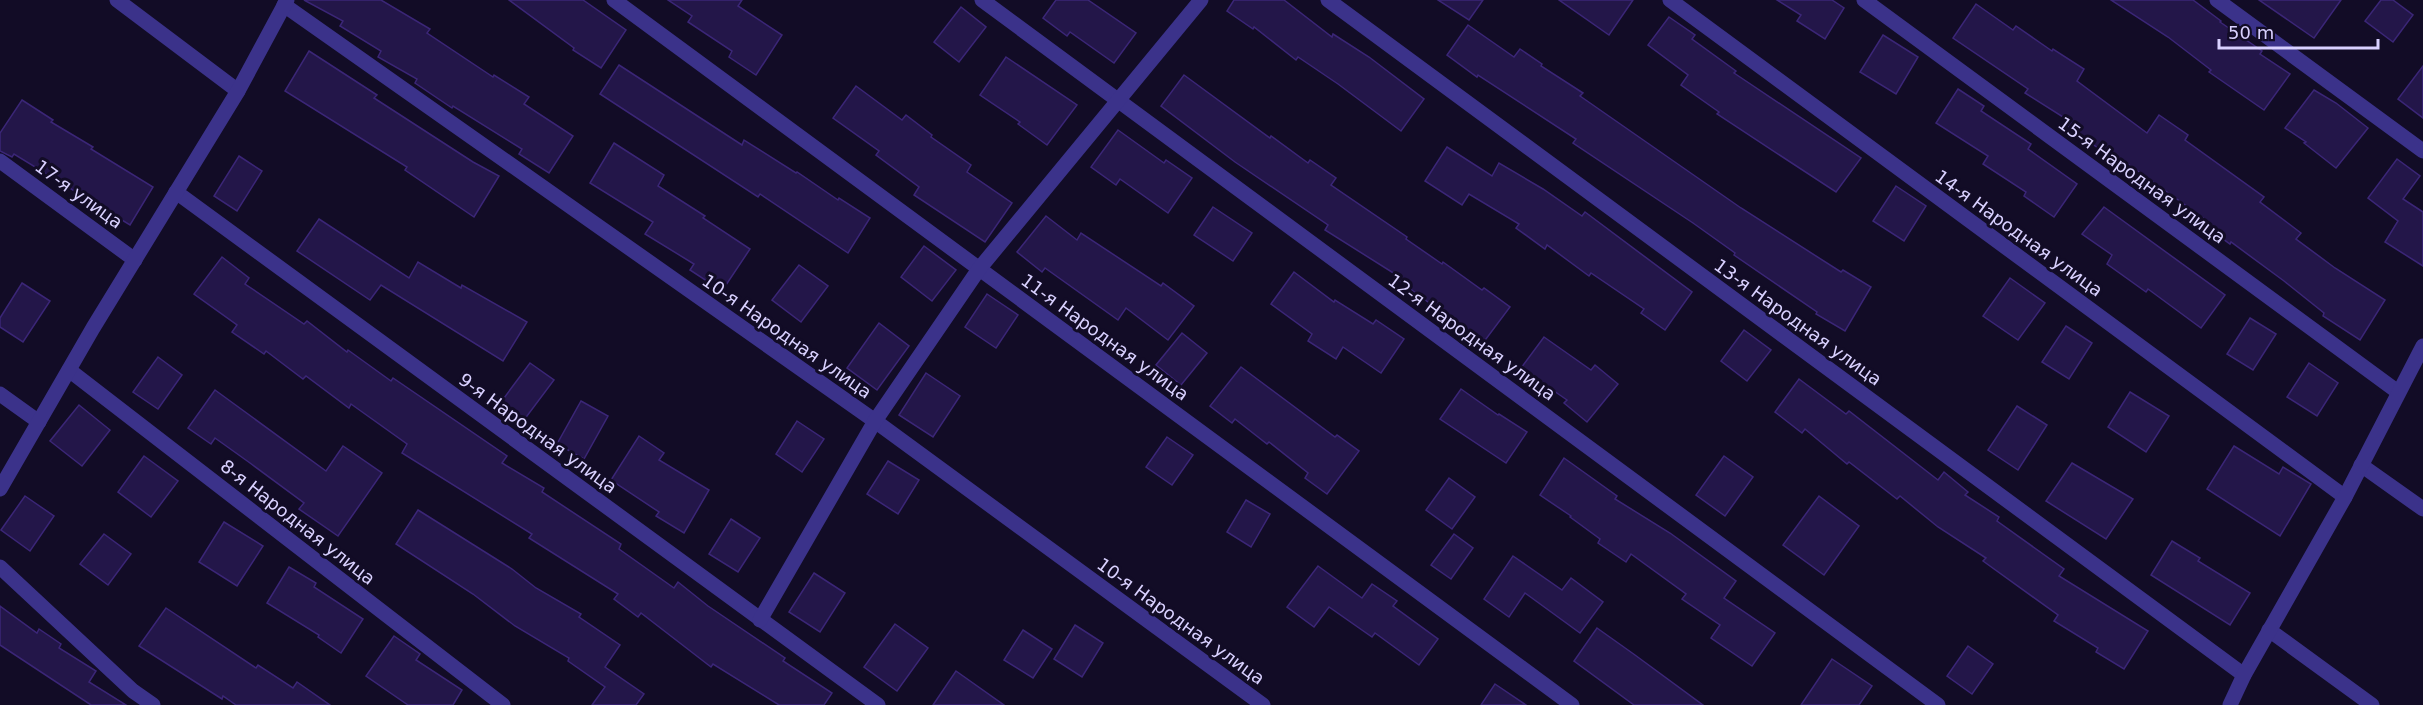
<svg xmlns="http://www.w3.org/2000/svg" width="2423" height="705" viewBox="0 0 2423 705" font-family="'DejaVu Sans',sans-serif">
<rect width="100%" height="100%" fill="#120c26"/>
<g fill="#231649" stroke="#3b2677" stroke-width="1.5">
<polygon points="304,0 381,0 430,29 427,33 493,77 494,75 529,97 524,104 573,136 549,173 519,154 522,149 453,106 452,108 415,83 417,79 378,57 381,51 340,26 343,21"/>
<polygon points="509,0 583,0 626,30 601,68 573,50 574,48"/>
<polygon points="668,0 742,0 738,6 782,35 756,75 729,57 732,51 688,22 692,16"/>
<polygon points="1056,0 1088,0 1136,33 1114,63 1070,32 1067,36 1043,18"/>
<polygon points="1234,0 1284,0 1332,37 1333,34 1369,57 1424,99 1401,131 1338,84 1298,57 1296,60 1254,27 1253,29 1227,11"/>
<polygon points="1438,0 1483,0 1469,20"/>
<polygon points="1559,0 1633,0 1609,35"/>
<polygon points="1777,0 1832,0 1844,8 1825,39 1797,21 1801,15"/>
<polygon points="2111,0 2193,0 2221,21 2220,22 2262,51 2260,54 2290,74 2264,110 2209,72 2211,70 2168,37"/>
<polygon points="2259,0 2341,0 2314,38"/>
<polygon points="2381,0 2393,0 2413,15 2393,42 2365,21"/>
<polygon points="1976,4 2013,30 2016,26 2052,51 2053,49 2084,69 2077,81 2147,133 2159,115 2188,135 2185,140 2264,197 2260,202 2301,233 2296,239 2335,268 2385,300 2360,340 2323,316 2324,313 2284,281 2231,242 2230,244 2200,222 2203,218 2163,189 2101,145 2098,148 2068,126 2071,122 2025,93 2028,89 1953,38"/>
<polygon points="961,7 986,27 959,62 934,42"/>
<polygon points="1669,17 1695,35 1692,39 1736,71 1734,73 1861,158 1836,192 1717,114 1719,112 1681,85 1688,75 1648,45"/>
<polygon points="1468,25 1514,57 1520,49 1542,64 1541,66 1583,93 1580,96 1741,208 1841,272 1843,270 1871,287 1845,331 1816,314 1817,312 1734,255 1735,253 1693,223 1573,143 1576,139 1478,75 1477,77 1447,55"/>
<polygon points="1883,35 1918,57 1896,94 1860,72"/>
<polygon points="309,51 377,95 374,98 473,162 499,176 474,217 405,170 407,167 285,91"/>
<polygon points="1006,57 1077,105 1047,145 1018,124 1020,122 980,95"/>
<polygon points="619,65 742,145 744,140 796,173 797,172 838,200 839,198 870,218 848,253 760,194 758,197 600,94"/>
<polygon points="2423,66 2423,118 2398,99"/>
<polygon points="1184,75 1270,138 1271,136 1308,163 1310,160 1336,178 1331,185 1407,237 1406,239 1442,264 1443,262 1482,290 1484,288 1510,307 1483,343 1393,276 1395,274 1325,230 1328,225 1235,162 1161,106"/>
<polygon points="856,86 902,120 906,115 932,135 931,137 971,165 967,172 1012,203 985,242 914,195 919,187 876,155 879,151 833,118"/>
<polygon points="1958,89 1984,106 1981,111 2031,144 2028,149 2077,184 2054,217 2024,196 2026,192 1983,164 1988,156 1936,123"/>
<polygon points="2314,90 2336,103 2368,128 2336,168 2304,143 2306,142 2285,128"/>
<polygon points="22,100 53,120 51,122 93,147 91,149 153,187 130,225 14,154 12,157 0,151 0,133"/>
<polygon points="1118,130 1164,163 1166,160 1192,178 1168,213 1120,179 1116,185 1091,167"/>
<polygon points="614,143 664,175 658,186 705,216 703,218 750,249 722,291 690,270 694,264 645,234 653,222 590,183"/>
<polygon points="1447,147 1492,176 1499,163 1543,189 1582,216 1585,212 1692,292 1665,330 1641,313 1644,309 1591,273 1589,276 1547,245 1545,249 1516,228 1519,224 1469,194 1462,205 1425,181"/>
<polygon points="239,156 262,171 237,211 214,196"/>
<polygon points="2397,159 2420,176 2403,199 2423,212 2423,266 2385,242 2398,221 2368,198"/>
<polygon points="1896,186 1926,206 1904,241 1873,221"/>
<polygon points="1213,207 1252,233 1233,261 1194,235"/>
<polygon points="2104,207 2225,295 2201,328 2148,289 2146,292 2107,264 2112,255 2082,234"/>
<polygon points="1046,216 1077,240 1081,233 1161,286 1163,283 1194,306 1168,340 1126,308 1118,320 1045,268 1042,272 1017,252"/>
<polygon points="319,219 409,278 418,262 461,288 462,285 527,322 503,361 381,285 370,300 297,251"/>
<polygon points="924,246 956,270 932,301 901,277"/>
<polygon points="222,257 249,278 245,284 304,324 307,321 347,352 348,350 391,381 393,378 507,456 502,463 544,488 542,492 621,544 619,549 674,588 678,582 708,606 785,658 783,661 832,693 824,705 779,705 713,664 711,667 641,613 638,617 614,599 618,594 529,538 532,534 402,453 407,444 351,404 349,408 306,376 303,379 266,351 264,354 232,332 237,325 194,294"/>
<polygon points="799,265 828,286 801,322 772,300"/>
<polygon points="1294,272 1334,302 1335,300 1373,324 1376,320 1404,339 1381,373 1343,347 1336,359 1308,341 1312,334 1271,304"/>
<polygon points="2010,278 2045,303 2018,340 1983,316"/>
<polygon points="22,283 50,301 23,342 0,327 0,318"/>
<polygon points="987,294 1018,315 996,348 965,327"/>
<polygon points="2250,318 2276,334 2253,370 2227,354"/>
<polygon points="879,323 909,346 877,390 847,368"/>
<polygon points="2066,326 2092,343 2069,379 2042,362"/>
<polygon points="1744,330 1771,350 1747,381 1721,361"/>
<polygon points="1182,333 1207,353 1181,385 1156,365"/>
<polygon points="1544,337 1591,370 1595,365 1618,384 1587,422 1564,403 1567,400 1521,368"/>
<polygon points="158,357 182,375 158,409 133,392"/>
<polygon points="530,363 554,380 524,420 501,402"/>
<polygon points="2309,363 2338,383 2317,416 2287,397"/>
<polygon points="1241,367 1335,437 1337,435 1359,451 1327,494 1305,478 1308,473 1269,442 1267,444 1235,419 1232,423 1210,406"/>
<polygon points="926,373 960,396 933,437 899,415"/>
<polygon points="1799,379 1846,414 1849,411 1938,480 1944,472 1968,492 1965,495 1999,517 1997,521 2064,569 2059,576 2148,631 2124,669 2096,652 2098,648 2054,621 2058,615 1983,561 1986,558 1938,527 1900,496 1897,499 1849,462 1847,464 1805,429 1802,433 1775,412"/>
<polygon points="1461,389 1498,415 1499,414 1527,432 1506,463 1440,419"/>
<polygon points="215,390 326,471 343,446 382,473 338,536 299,509 304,503 250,463 215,438 211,444 188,428"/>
<polygon points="2130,392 2169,416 2146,452 2108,427"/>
<polygon points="581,401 608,416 584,459 557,444"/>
<polygon points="79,405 110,430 82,466 50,441"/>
<polygon points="2017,406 2047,425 2018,470 1988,450"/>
<polygon points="797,421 824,439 802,472 776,454"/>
<polygon points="639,436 664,453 659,460 709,490 684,533 656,516 659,512 611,480"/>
<polygon points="1167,437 1193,455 1172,485 1146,467"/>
<polygon points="2234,446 2279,474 2283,467 2311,484 2280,536 2207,489"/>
<polygon points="144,456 178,481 151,517 118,492"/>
<polygon points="1724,456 1753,477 1725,516 1696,495"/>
<polygon points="1564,458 1617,496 1615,499 1670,533 1736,581 1724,598 1775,633 1752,666 1711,638 1720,625 1682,599 1686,594 1631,554 1626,562 1598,543 1600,539 1570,517 1571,516 1540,495"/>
<polygon points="888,461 919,480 898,514 867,494"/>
<polygon points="2072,463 2133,499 2106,539 2046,501"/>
<polygon points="1449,478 1475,497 1452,529 1426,510"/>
<polygon points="25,496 54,516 30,551 1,530"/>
<polygon points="1819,496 1859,526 1824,575 1783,545"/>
<polygon points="1246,500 1270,514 1251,547 1227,532"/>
<polygon points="418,510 512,569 536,588 581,614 579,617 620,645 605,667 644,694 636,705 592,705 605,687 568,661 569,658 515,626 473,594 396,544"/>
<polygon points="731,519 760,538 738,572 709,554"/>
<polygon points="224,522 263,546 237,586 199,562"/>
<polygon points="104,534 131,554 108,585 80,564"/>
<polygon points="1454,534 1473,548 1451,579 1431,565"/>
<polygon points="2172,541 2200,558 2198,561 2250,593 2230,625 2151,575"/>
<polygon points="1513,556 1562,590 1571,578 1603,602 1580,633 1525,593 1509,617 1484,599"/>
<polygon points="1318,566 1362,598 1372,584 1397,601 1393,606 1438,639 1419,665 1375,633 1372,637 1329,607 1314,627 1287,607"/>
<polygon points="289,567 316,583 314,587 363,619 341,653 318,637 319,635 267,603"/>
<polygon points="814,573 845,593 820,632 789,612"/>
<polygon points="0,606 37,633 39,629 61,644 59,648 96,671 89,682 126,705 91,705 0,645"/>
<polygon points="166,608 256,668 258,665 293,688 297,682 330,705 236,705 223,696 222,699 139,646"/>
<polygon points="895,624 928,648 897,691 864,667"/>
<polygon points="1075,625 1103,643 1082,677 1054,659"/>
<polygon points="1597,628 1635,655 1703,705 1634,705 1574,661"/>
<polygon points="1023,630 1052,649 1033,678 1004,660"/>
<polygon points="394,636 420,654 416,660 462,690 453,705 408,705 366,676"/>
<polygon points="1968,646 1993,664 1972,694 1947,676"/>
<polygon points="1832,659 1872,686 1859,705 1801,705"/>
<polygon points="956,671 1004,705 933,705"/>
<polygon points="1495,684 1526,705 1481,705"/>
</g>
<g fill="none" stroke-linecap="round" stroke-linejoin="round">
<g stroke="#3b328a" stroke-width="15">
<polyline points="117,0 238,91"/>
<polyline points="614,0 1572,705"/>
<polyline points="982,0 1938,705"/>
<polyline points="1328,0 2244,675"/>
<polyline points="1670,0 2345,497"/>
<polyline points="1864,0 2398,392"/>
<polyline points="2217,0 2423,151"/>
<polyline points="284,5 875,421 1263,705"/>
<polyline points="0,161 135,260"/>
<polyline points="176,192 878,705"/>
<polyline points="69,370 503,705"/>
<polyline points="0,394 39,422"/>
<polyline points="2361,465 2423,509"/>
<polyline points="0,489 93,328 238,91 287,0"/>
<polyline points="0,567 133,691 153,705"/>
<polyline points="760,620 875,421 979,269 1201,0"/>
<polyline points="2269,630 2372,705"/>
<polyline points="2230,705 2244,675 2345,497 2423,346"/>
</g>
</g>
<g text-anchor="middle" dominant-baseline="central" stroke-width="6" stroke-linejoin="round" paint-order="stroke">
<g font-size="18" fill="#d9d1ff" stroke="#120c26">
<text transform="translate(2142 180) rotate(36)">15-я Народная улица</text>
<text transform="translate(79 194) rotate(36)">17-я улица</text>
<text transform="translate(2019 233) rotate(36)">14-я Народная улица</text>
<text transform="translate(1798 322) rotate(36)">13-я Народная улица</text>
<text transform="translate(787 336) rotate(35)">10-я Народная улица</text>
<text transform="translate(1105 337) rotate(36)">11-я Народная улица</text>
<text transform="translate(1472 337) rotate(36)">12-я Народная улица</text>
<text transform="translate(538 433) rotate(36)">9-я Народная улица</text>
<text transform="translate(298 522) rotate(38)">8-я Народная улица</text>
<text transform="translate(1181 621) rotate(36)">10-я Народная улица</text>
</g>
</g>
<path d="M2219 39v9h159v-9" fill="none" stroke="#d9d1ff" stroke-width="3"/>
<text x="2228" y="39" font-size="18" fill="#d9d1ff" stroke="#120c26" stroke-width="4.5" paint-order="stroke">50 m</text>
</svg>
